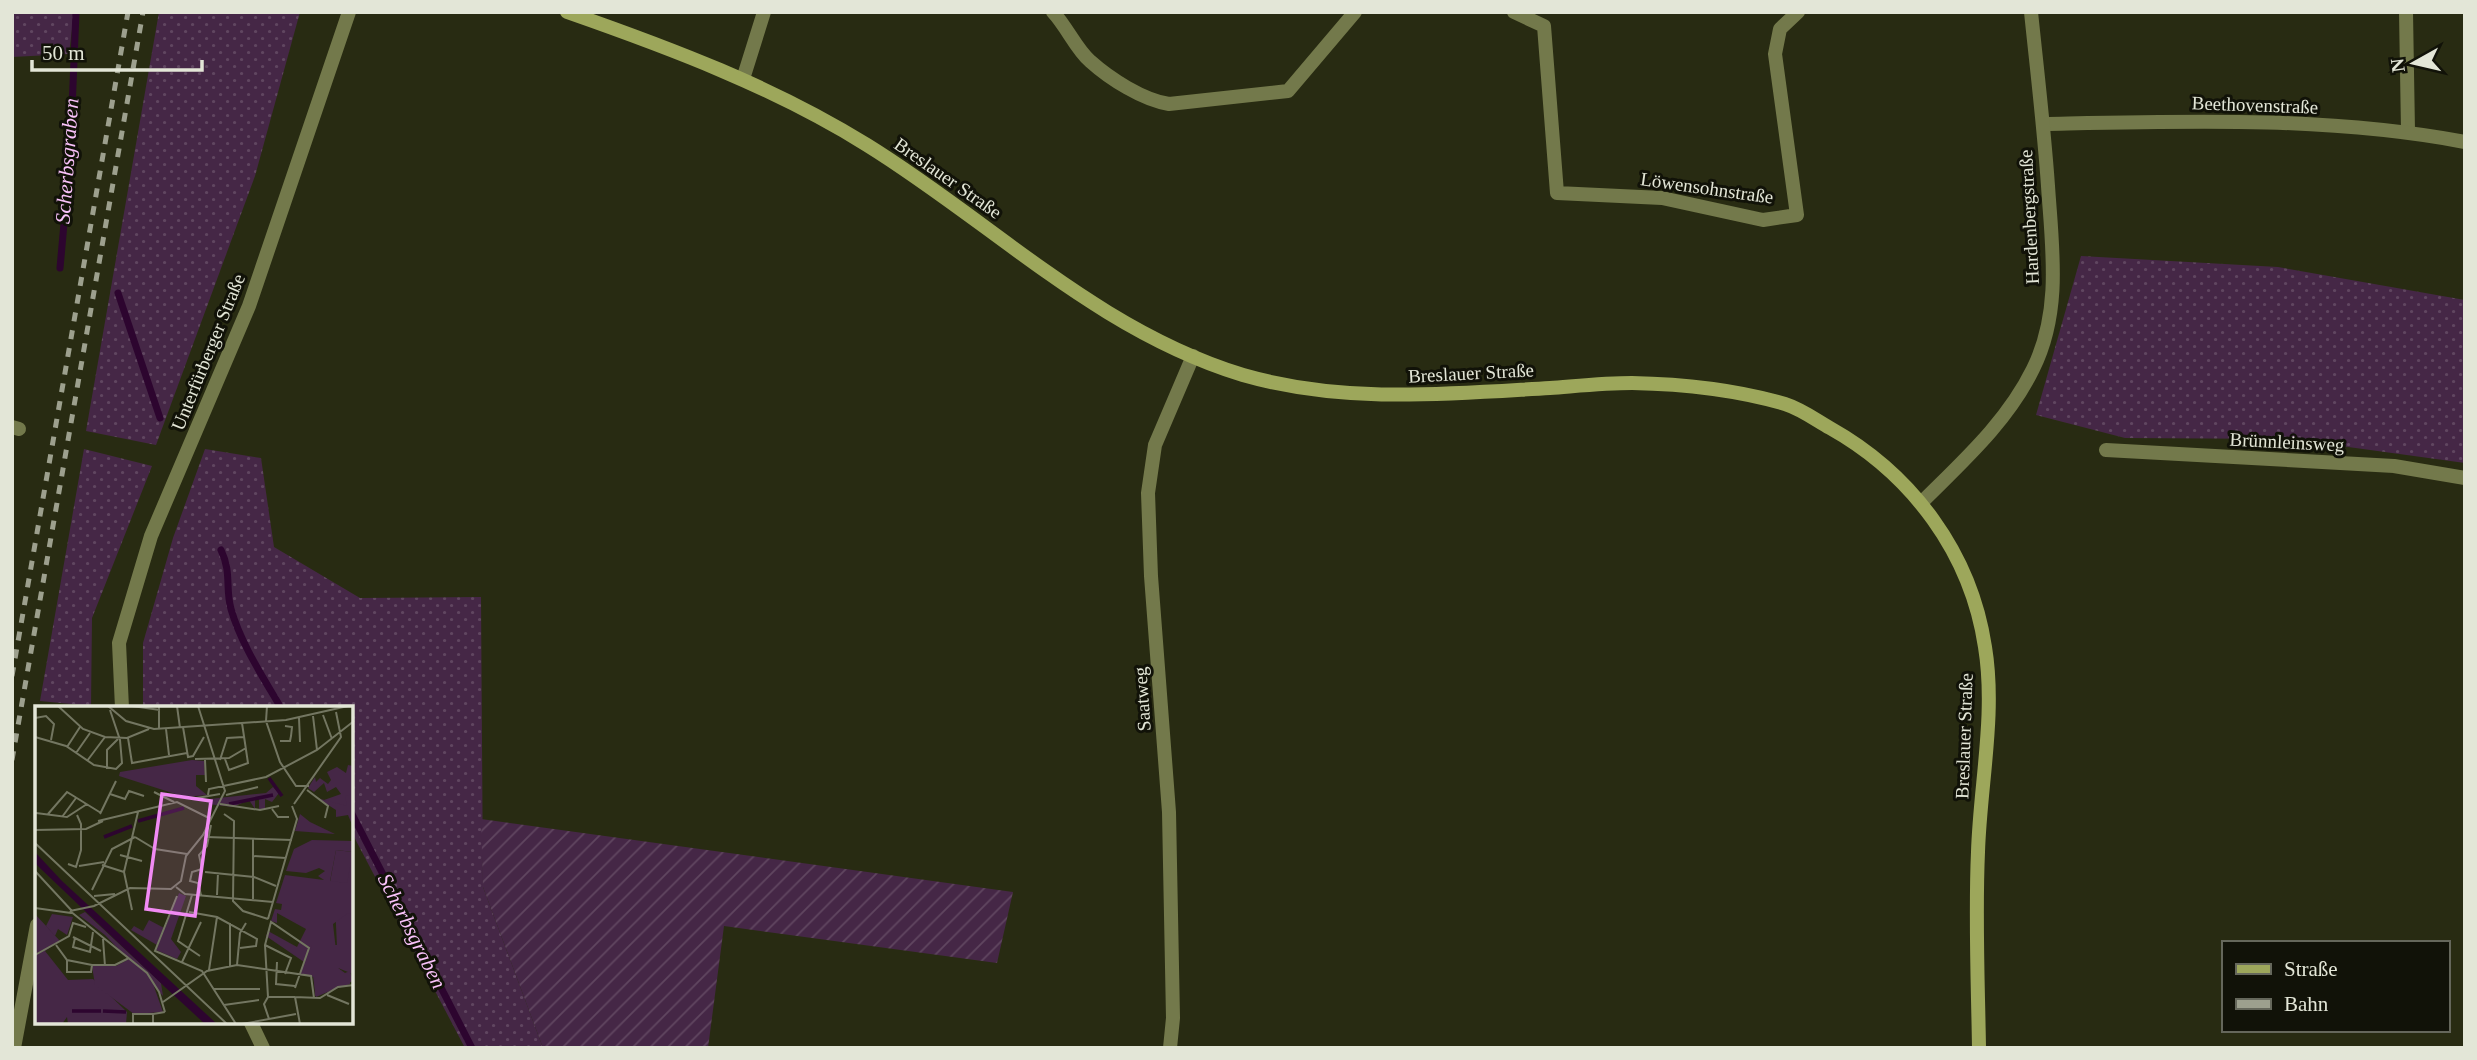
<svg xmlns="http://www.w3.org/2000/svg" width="2477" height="1060" viewBox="0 0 2477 1060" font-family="'Times New Roman',serif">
<defs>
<pattern id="grass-dots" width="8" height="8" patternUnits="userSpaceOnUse" patternTransform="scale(1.75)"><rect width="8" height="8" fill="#452746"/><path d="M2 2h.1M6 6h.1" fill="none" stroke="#604660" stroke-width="1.8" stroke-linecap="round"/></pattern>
<pattern id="garden-furrows" width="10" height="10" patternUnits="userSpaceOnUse" patternTransform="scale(1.75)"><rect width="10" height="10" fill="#452746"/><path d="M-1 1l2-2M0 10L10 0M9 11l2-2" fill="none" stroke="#604660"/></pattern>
</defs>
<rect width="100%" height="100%" fill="#282b12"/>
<g fill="url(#grass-dots)">
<polygon points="12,12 74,12 69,54 12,57"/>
<polygon points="159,12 300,12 255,176 156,445 86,431"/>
<polygon points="2081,256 2278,267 2465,300 2465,463 2290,439 2125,438 2036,415"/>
<polygon points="84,449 152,466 92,618 91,706 40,701"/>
<polygon points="205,449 261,458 274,547 360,598 481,597 483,887 543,1048 465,1048 352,833 352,708 143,708 143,643 173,538"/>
</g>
<polygon fill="url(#garden-furrows)" points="481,819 1013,892 997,963 724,926 708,1048 543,1048 483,887"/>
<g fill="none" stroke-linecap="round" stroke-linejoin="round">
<g stroke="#2d052f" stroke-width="7">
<polyline points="60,268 70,157 76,12"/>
<polyline points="118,293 160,418"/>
<path d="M 221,550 C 232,573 225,588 231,609 C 241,644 263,677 281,708"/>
<polyline points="352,814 472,1048"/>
</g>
<g stroke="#73794b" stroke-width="14">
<path d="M 1053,12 C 1067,27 1076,49 1090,61 C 1110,79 1143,100 1169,104 L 1288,91 L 1355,12"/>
<polyline points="1514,12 1544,26 1557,193 1662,198 1763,220 1797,215 1775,54 1780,29 1798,12"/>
<polyline points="2406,12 2408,131"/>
<polyline points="743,79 764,12"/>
<path d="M 2044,124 C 2183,121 2327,116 2465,142"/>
<polyline points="12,427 19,429"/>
<polyline points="2106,450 2394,466 2465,478"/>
<path d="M 1922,502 C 1963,461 2007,422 2033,369 C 2062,311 2052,247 2048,186 C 2044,128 2037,70 2031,12"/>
<polyline points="122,708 119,643 151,536 249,306 349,12"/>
<polyline points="251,1023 263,1048"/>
<polyline points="14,1048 37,925"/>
<polyline points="1170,1048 1173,1018 1169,812 1151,576 1148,493 1155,445 1193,356"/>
</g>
<path stroke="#9da75b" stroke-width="14" d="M 567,12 C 670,48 774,87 867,145 C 993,223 1098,331 1243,375 C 1344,404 1447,394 1550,388 C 1577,386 1605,383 1632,383 C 1682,384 1737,390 1785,404 C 1801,409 1816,420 1830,428 C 1912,474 1971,553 1985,647 C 1996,714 1980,785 1978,852 C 1975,917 1978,983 1979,1048"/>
<g stroke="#9da08e" stroke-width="5" stroke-dasharray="9 9" stroke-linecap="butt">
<polyline points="12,676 128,12"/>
<polyline points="12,760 143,12"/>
</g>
</g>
<g text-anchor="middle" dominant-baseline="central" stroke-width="6" stroke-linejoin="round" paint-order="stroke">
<g font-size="19" fill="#e3e6d7" stroke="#111208">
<text transform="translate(2255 105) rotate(2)">Beethovenstraße</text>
<text transform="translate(948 178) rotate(35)">Breslauer Straße</text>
<text transform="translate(1707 188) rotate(8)">Löwensohnstraße</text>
<text transform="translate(2029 217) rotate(-93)">Hardenbergstraße</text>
<text transform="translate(208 352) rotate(-68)">Unterfürberger Straße</text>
<text transform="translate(1471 373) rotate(-3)">Breslauer Straße</text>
<text transform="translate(2287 442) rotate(3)">Brünnleinsweg</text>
<text transform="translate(1142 699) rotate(-94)">Saatweg</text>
<text transform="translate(1964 736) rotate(-88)">Breslauer Straße</text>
</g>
<g font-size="21" font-style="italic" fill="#f9c2fa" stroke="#111208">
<text transform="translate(67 161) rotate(-86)">Scherbsgraben</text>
<text transform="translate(412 931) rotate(63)">Scherbsgraben</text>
</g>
</g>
<g transform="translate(35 706)">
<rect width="318" height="318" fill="#282b12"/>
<path d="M 313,59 L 318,60 L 318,109 L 289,94 L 306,88 L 301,81 L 292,86 L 289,77 L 279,86 L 273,82 L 280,71 L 281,76 L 285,72 L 293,78 L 296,74 L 292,66 L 302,61 L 311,67 ZM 238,81 L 244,87 L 237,96 L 230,93 L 230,103 L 224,103 L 224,93 L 220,94 L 220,103 L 214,94 L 198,101 L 173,98 L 174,93 L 231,87 ZM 301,144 L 318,146 L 318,268 L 303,262 L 300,198 L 316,195 L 317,178 L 295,176 ZM 144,187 L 151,190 L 136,233 L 146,246 L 142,253 L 121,244 Z" fill="#452746"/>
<path d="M 318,88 L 318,121 L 313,109 L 301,111 L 301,104 L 282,92 L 312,100 L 310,90 ZM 277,134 L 318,135 L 318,209 L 313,207 L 298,218 L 303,262 L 310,267 L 315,265 L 318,275 L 281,291 L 278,270 L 282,271 L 285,288 L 287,280 L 310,274 L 286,265 L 293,264 L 292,260 L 264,269 L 269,256 L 231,230 L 233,225 L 262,241 L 271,223 L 242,207 L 242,217 L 236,215 L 240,203 L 246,204 L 247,198 L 241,197 L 250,169 L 289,174 L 283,170 L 290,165 L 284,162 L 271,167 L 251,165 L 259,143 ZM 301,144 L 318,146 L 312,177 L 295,175 ZM 50,206 L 126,277 L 128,290 L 70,229 L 44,209 ZM 0,208 L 25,235 L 10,245 L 33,274 L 58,273 L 92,306 L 91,318 L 33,318 L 32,311 L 27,318 L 0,318 Z" fill="#452746" fill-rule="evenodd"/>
<path d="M 157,54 L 169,55 L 170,69 L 161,69 L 161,80 L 172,89 L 150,91 L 84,70 L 85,66 ZM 265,108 L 275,116 L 300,128 L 260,125 ZM 114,214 L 131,223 L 122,239 L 96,224 L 99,220 L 108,225 ZM 277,239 L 303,239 L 303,262 L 310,268 L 315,266 L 315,278 L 280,290 L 279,271 L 264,269 Z" fill="#452746"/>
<path d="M 17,208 L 38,211 L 32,229 L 23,223 L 20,230 L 11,220 ZM 94,253 L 117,275 L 128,306 L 99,308 L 60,279 L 57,260 L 81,260 Z" fill="#452746"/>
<path d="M 0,146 L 27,175 L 182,318 L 170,318 L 131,282 L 7,164 L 0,157 Z" fill="#2d052f"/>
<path fill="none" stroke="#2d052f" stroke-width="3.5" d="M 234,72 L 247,90M 194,98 L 238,89M 103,115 L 149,102M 69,131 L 97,120M 37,305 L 66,305M 68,305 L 91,306"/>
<path fill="none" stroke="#737661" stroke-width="2" d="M 23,0 L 48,23 L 70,31 L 92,32 L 114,23M 73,0 L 91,15 L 119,23 L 251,14 L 313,0M 97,0 L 125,4M 142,0 L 145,22M 232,0 L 231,15 L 245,56 L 261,80 L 274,80M 288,9 L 297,33M 278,10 L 282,44M 0,12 L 11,10 L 19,18 L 16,34M 264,12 L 265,36M 148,21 L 153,51 L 158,50 L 169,31M 124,23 L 124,0M 131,23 L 134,49M 0,31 L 31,40 L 59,59 L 81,63 L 87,57 L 85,34 L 75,4M 93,32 L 97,57 L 152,47M 245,35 L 255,35 L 256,30 L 257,21 L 250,20M 32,41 L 45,21M 41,47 L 55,27M 160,53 L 194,52 L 211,42M 190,53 L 194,64 L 213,57 L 207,17M 170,54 L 171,76M 185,54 L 192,32 L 209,31M 52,55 L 70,31M 72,63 L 72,44 L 83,33M 272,84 L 293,100 L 290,112M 119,86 L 139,96M 75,88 L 90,93 L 94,85 L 109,90M 173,89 L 174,83 L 231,71 L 282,44 L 319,15M 191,89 L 223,81M 156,93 L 185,88M 185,98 L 225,104 L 244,100M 259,98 L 306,31 L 301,6M 237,103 L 243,111 L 254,111M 1,107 L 32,111 L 52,98M 13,108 L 32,86 L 66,107M 65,108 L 81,75M 189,108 L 199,115 L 198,195 L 208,205 L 233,213M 27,111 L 41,92M 63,115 L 142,96 L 176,113M 0,124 L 51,123 L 68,115M 100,131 L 120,143 L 152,148M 172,131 L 257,134M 0,137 L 192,318M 85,149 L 107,155M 218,150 L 251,152M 33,158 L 41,161 L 46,144 L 46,118 L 42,109M 67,159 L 89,166M 44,160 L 69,156M 0,165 L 37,205M 170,166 L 219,171 L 241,180M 141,181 L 150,188 L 238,196M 57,184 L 77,143 L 100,131M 157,189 L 143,235 L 165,250M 166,189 L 163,177 L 155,175 L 157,166 L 167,163 L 164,149 L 172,140 L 176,119M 182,189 L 183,167M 59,190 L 80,188M 142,190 L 120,245 L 167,265 L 201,318M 218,193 L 218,132M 0,202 L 36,207M 97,204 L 89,166 L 103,106M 35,205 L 59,200 L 95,182 L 136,183 L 146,175 L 151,150 L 168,129 L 190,85 L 163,0M 35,205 L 112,267 L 124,286 L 130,306M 154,206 L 182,211 L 222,233 L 221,240 L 205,242M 233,213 L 262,113 L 257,100M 195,217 L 195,260M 38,231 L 66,245M 40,232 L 38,241 L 55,246 L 58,226M 68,233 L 70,260M 21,239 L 32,254 L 57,259 L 80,259 L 94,252M 230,239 L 256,252 L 250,268M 0,249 L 34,230 L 38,217 L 51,221M 32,254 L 32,266 L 56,266 L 57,259M 147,256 L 166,216M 242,256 L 241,278 L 260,280M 202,259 L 205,227 L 211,217M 174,264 L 182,211M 179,283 L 225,283M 292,289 L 314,298M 233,291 L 230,239 L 236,216 L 274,242 L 260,282M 233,291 L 260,291M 233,291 L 229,298 L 234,313M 128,296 L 172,265 L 202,259 L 276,270 L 279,292M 189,299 L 224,294M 98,318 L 98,308 L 118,308M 118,318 L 118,308 L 130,306M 207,318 L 261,308M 265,318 L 260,291 L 285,292 L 303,281 L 319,279"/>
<path fill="#f18af4" fill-opacity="0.15" stroke="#f18af4" stroke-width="3.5" d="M 127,88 L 176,95 L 160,210 L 111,203 Z"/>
<rect width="318" height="318" fill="none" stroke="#e3e6d7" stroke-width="3.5"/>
</g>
<rect width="2477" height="1060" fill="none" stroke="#e3e6d7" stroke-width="28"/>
<rect x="2222" y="941" width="228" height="91" fill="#111208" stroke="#65675b" stroke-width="2"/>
<rect x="2236" y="964" width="35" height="10" fill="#9da75b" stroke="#65675b" stroke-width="2"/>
<text x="2284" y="976" font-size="21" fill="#e3e6d7">Straße</text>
<rect x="2236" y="999" width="35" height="10" fill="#9da08e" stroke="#65675b" stroke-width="2"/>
<text x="2284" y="1011" font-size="21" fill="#e3e6d7">Bahn</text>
<g transform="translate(2414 63) rotate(262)" stroke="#111208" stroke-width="5" paint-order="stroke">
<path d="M0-5L12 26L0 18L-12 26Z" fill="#e3e6d7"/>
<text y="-10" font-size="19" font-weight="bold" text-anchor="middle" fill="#e3e6d7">N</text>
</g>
<path d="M32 60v10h170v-10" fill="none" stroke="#e3e6d7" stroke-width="3.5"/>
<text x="42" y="60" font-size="21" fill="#e3e6d7" stroke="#111208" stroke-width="5" paint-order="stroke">50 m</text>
</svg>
